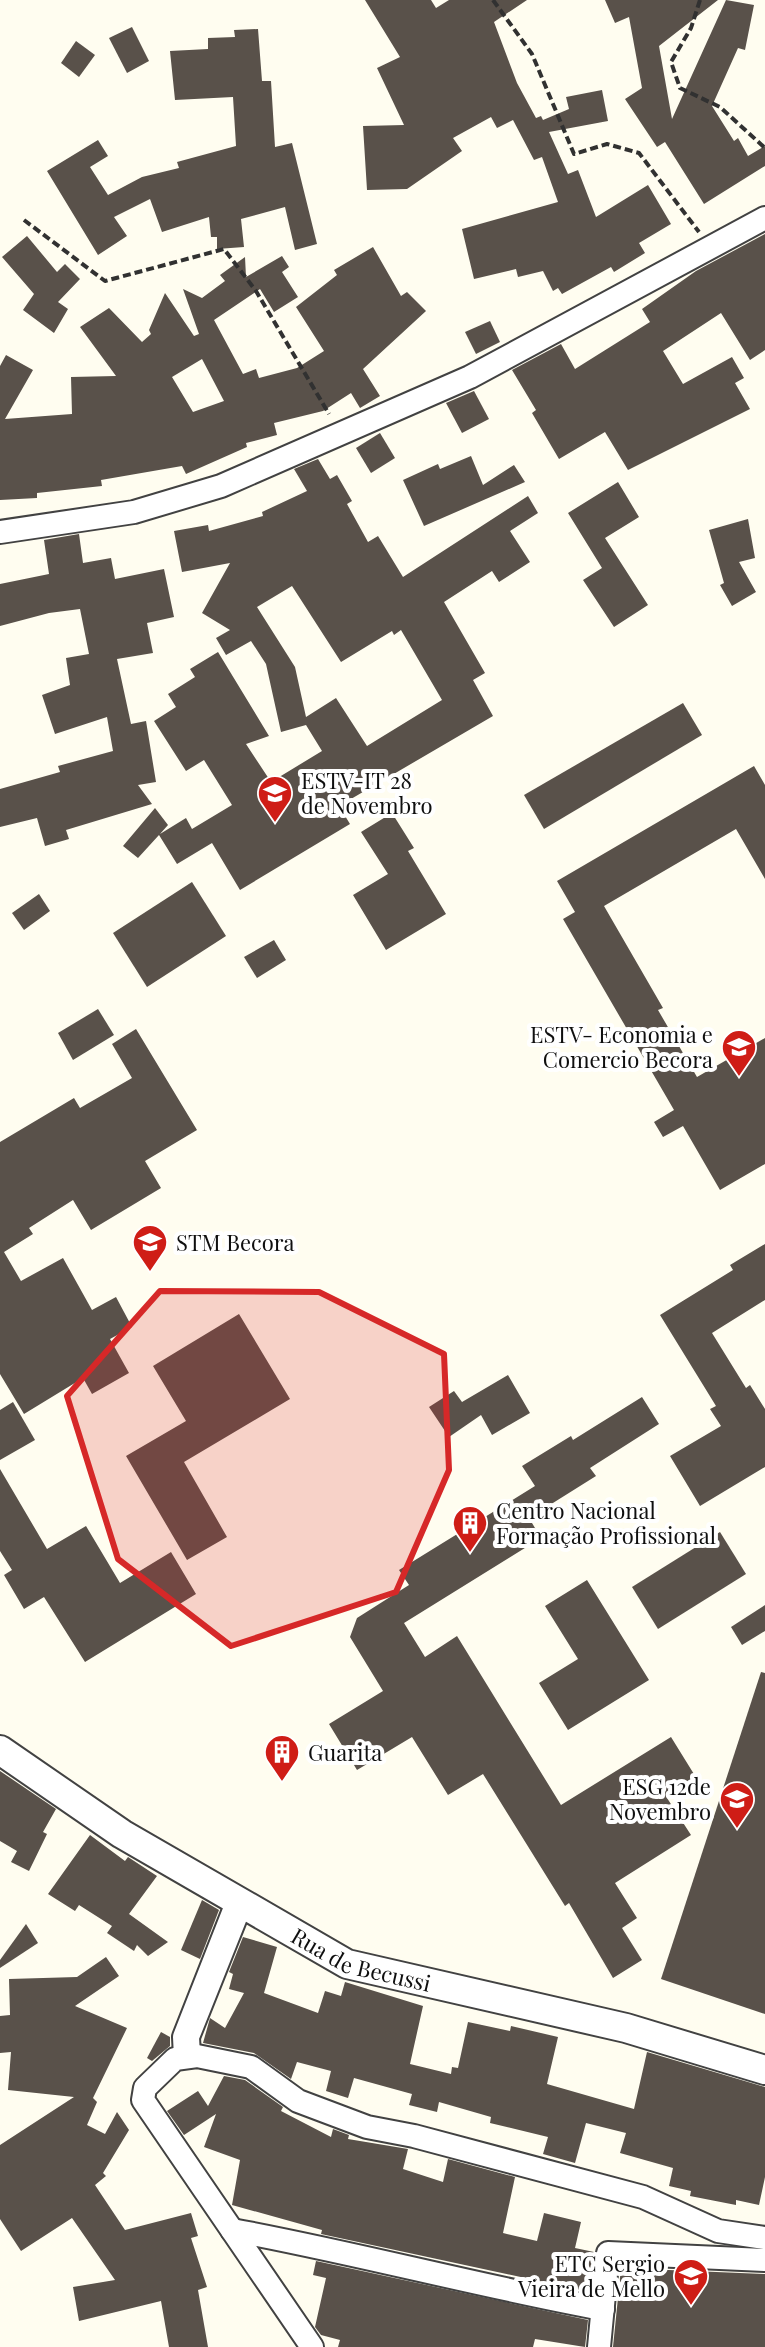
<svg xmlns="http://www.w3.org/2000/svg" width="765" height="2347" viewBox="0 0 765 2347" font-family="'Playfair Display',serif">
<rect width="100%" height="100%" fill="#fffdf0"/>
<g fill="#59514a" fill-rule="evenodd">
<polygon points="365,0 431,0 436,8 449,0 527,0 494,22 517,83 536,118 541,116 543,120 569,109 566,97 602,90 608,121 549,132 568,174 578,170 596,217 648,185 671,224 639,243 645,253 614,272 611,267 562,294 558,288 553,291 543,271 518,277 516,269 474,279 462,229 558,202 542,157 534,160 513,120 497,128 491,117 453,138 462,151 407,189 367,190 363,126 404,125 377,68 400,57"/>
<polygon points="605,0 718,0 659,46 672,119 726,0 754,5 745,50 738,48 712,106 734,141 738,138 748,156 765,146 765,166 704,204 665,142 657,147 625,99 642,88 629,17 615,23"/>
<polygon points="132,27 149,61 127,73 109,38"/>
<polygon points="258,29 262,81 271,81 275,147 292,143 317,244 295,250 285,207 241,219 244,247 217,249 217,237 211,237 209,217 162,232 150,199 114,217 127,236 98,255 47,171 98,140 108,156 90,167 108,195 142,177 179,168 177,162 236,146 233,97 175,100 170,51 208,49 208,38 235,37 234,30"/>
<polygon points="76,41 95,55 79,77 61,63"/>
<polygon points="765,234 765,350 750,360 721,313 663,351 683,384 732,357 744,378 735,383 750,409 628,470 605,432 559,459 532,413 536,410 512,370 561,344 575,369 650,322 642,309 696,271"/>
<polygon points="27,236 57,272 65,264 80,279 58,302 68,309 54,333 23,310 34,294 2,257"/>
<path d="M 373,247 L 401,296 L 407,292 L 426,311 L 363,369 L 380,396 L 360,408 L 351,393 L 323,411 L 274,423 L 277,435 L 246,443 L 247,447 L 186,474 L 182,466 L 101,480 L 102,486 L 37,493 L 37,498 L 0,500 L 0,366 L 6,355 L 33,370 L 5,419 L 72,414 L 71,377 L 116,376 L 80,327 L 109,308 L 142,342 L 151,334 L 149,330 L 165,293 L 194,336 L 199,334 L 183,289 L 202,298 L 225,281 L 220,275 L 245,257 L 246,277 L 282,256 L 289,267 L 282,272 L 298,297 L 274,312 L 260,289 L 214,320 L 243,374 L 256,369 L 259,378 L 297,368 L 324,351 L 296,307 L 337,275 L 334,270 ZM 202,359 L 224,401 L 193,412 L 172,377 Z"/>
<polygon points="490,321 500,342 476,354 465,332"/>
<polygon points="474,391 489,419 462,433 446,403"/>
<polygon points="380,433 395,458 371,473 356,448"/>
<polygon points="471,456 483,485 514,465 525,482 424,526 403,480 438,464 440,469"/>
<path d="M 318,459 L 330,479 L 337,475 L 352,501 L 347,504 L 368,542 L 378,536 L 403,577 L 528,496 L 538,513 L 510,531 L 530,562 L 499,582 L 492,571 L 444,602 L 485,673 L 473,680 L 493,716 L 339,806 L 350,824 L 240,890 L 212,843 L 177,864 L 159,835 L 138,858 L 123,846 L 155,808 L 168,825 L 160,834 L 186,818 L 192,829 L 232,805 L 204,760 L 186,771 L 154,721 L 176,707 L 168,694 L 195,677 L 190,669 L 218,652 L 269,736 L 246,744 L 271,782 L 322,751 L 306,725 L 281,732 L 266,664 L 251,641 L 226,655 L 216,638 L 230,630 L 202,613 L 230,563 L 182,572 L 174,531 L 208,525 L 209,531 L 263,516 L 262,512 L 307,491 L 294,469 ZM 292,586 L 341,662 L 392,631 L 394,635 L 401,630 L 442,700 L 367,746 L 336,698 L 306,717 L 295,667 L 257,607 Z"/>
<polygon points="618,482 639,517 605,538 648,605 614,627 583,580 602,568 568,513"/>
<polygon points="748,519 755,558 739,562 756,592 732,606 720,585 724,583 709,530"/>
<polygon points="79,534 83,563 111,558 115,579 164,569 174,617 147,623 153,653 117,659 131,724 146,721 156,782 138,785 152,804 66,830 69,839 45,846 37,818 0,827 0,789 60,772 58,766 113,751 107,717 55,734 42,695 70,685 66,658 89,654 80,609 49,613 0,626 0,584 49,574 44,540"/>
<polygon points="683,703 702,735 544,829 524,795"/>
<polygon points="754,766 765,785 765,879 736,829 604,906 663,1008 658,1010 697,1077 765,1038 765,1164 720,1190 683,1126 663,1137 654,1122 674,1110 563,919 575,912 557,881"/>
<polygon points="392,813 414,848 408,851 446,914 386,950 353,895 388,874 361,832"/>
<polygon points="192,882 226,936 147,987 113,933"/>
<polygon points="39,894 50,911 24,930 12,913"/>
<polygon points="274,940 286,960 257,978 244,957"/>
<polygon points="98,1009 114,1035 73,1060 58,1033"/>
<polygon points="136,1029 197,1130 145,1161 161,1188 91,1230 73,1200 29,1228 33,1234 4,1252 21,1281 63,1258 92,1310 116,1297 132,1327 110,1339 129,1373 92,1394 83,1378 24,1414 0,1374 0,1142 74,1098 80,1108 132,1078 112,1044"/>
<polygon points="765,1244 765,1300 712,1333 746,1388 750,1385 765,1409 765,1467 700,1506 670,1456 721,1426 710,1409 716,1406 660,1315 733,1270 730,1265"/>
<polygon points="239,1314 290,1399 184,1462 227,1537 187,1560 126,1456 186,1421 153,1366"/>
<polygon points="508,1375 530,1413 492,1435 481,1415 449,1437 429,1407 454,1391 462,1402"/>
<polygon points="642,1397 659,1424 590,1468 596,1476 529,1518 541,1538 404,1623 425,1657 457,1636 561,1805 671,1737 697,1779 667,1798 691,1835 615,1883 637,1918 622,1928 642,1960 613,1978 569,1903 565,1906 483,1774 448,1795 412,1737 357,1770 329,1724 383,1691 350,1637 357,1618 409,1585 399,1570 535,1486 522,1466 571,1436 573,1440"/>
<polygon points="13,1402 35,1440 0,1460 0,1410"/>
<polygon points="0,1469 47,1549 86,1526 120,1583 171,1552 196,1594 85,1662 44,1597 24,1609 4,1575 12,1570 0,1551"/>
<polygon points="720,1532 746,1574 658,1629 632,1587"/>
<polygon points="587,1580 649,1680 568,1730 539,1683 578,1659 545,1606"/>
<polygon points="765,1605 765,1631 742,1645 731,1627"/>
<polygon points="761,1672 765,1673 765,2014 661,1979"/>
<polygon points="0,1771 56,1809 43,1832 47,1834 29,1871 11,1862 17,1851 0,1841"/>
<polygon points="90,1835 125,1861 128,1857 157,1876 129,1914 168,1942 148,1956 137,1945 134,1951 107,1933 112,1926 79,1905 75,1911 48,1894"/>
<polygon points="202,1900 219,1910 200,1959 181,1950"/>
<polygon points="26,1924 38,1943 0,1968 0,1960"/>
<polygon points="243,1937 277,1947 264,1993 318,2013 325,1991 341,1996 345,1982 423,2006 410,2064 451,2074 452,2067 458,2068 468,2022 510,2031 511,2026 558,2037 547,2084 634,2109 647,2052 765,2087 765,2177 759,2205 736,2200 736,2205 690,2196 691,2191 669,2186 673,2168 620,2153 626,2133 586,2123 575,2163 543,2154 548,2137 490,2123 491,2117 439,2102 437,2112 409,2105 412,2094 354,2078 348,2098 326,2091 331,2071 297,2062 291,2079 254,2053 203,2043 210,2018 225,2028 244,1993 229,1989 233,1974 229,1972"/>
<polygon points="106,1957 119,1976 75,2006 127,2028 93,2098 97,2102 87,2125 105,2134 117,2112 129,2130 103,2173 106,2176 95,2185 125,2230 191,2213 198,2236 191,2238 207,2287 198,2290 208,2347 169,2347 161,2301 79,2321 73,2287 115,2280 72,2218 21,2251 0,2219 0,2145 74,2097 8,2090 11,2052 0,2053 0,2016 10,2015 9,1979 77,1977"/>
<polygon points="161,2032 170,2037 170,2046 152,2061 147,2058"/>
<polygon points="224,2076 245,2080 283,2107 281,2111 331,2137 333,2129 349,2135 348,2139 408,2149 403,2169 443,2182 448,2159 515,2177 503,2233 537,2241 544,2213 581,2222 575,2248 594,2252 590,2292 321,2234 322,2230 232,2205 240,2160 204,2147 216,2114 184,2135 167,2111 198,2091 208,2106"/>
<polygon points="316,2261 588,2320 585,2347 535,2339 533,2347 338,2347 340,2340 321,2335 315,2327 326,2278 313,2275"/>
<polygon points="621,2268 765,2274 765,2347 613,2347"/>
</g>
<g fill="none" stroke-linecap="round" stroke-linejoin="round">
<g stroke="#424242" stroke-width="26">
<g id="minor">
<polyline points="0,532 134,512 221,486 470,377 765,218"/>
<polyline points="185,2057 184,2037 236,1905 240,1907 188,2037 189,2056"/>
<path d="M 232,2230 C 357,2253 478,2286 603,2309"/>
<polyline points="312,2347 143,2100 145,2088 175,2059 197,2056 251,2067 298,2101 367,2127 414,2136 643,2197 718,2231 765,2238"/>
<polyline points="599,2347 608,2253 765,2260"/>
</g>
</g>
<g stroke="#424242" stroke-width="32">
<g id="tertiary">
<path id="s1" d="M 0,1750 L 122,1834 L 347,1964 L 626,2028 L 765,2070"/>
</g>
</g>
<g stroke="#313131" stroke-width="4" stroke-dasharray="8 4" stroke-linecap="butt">
<polyline points="493,0 532,54 574,154 607,144 639,153 699,232"/>
<polyline points="700,0 691,28 671,62 680,88 720,107 765,148"/>
<polyline points="24,220 105,281 224,249 256,291 329,414"/>
</g>
<use href="#minor" stroke="#fff" stroke-width="22"/>
<use href="#tertiary" stroke="#fff" stroke-width="28"/>
</g>
<path fill="#d62828" fill-opacity="0.2" stroke="#d62828" stroke-width="6" stroke-linejoin="round" d="M 160,1291 L 319,1292 L 444,1354 L 449,1470 L 396,1592 L 231,1646 L 118,1559 L 67,1396 Z"/>
<defs>
<g id="school-pin" transform="scale(1.8)"><path d="M0 17L-7.5 6A9.5 9.5 0 1 1 7.5 6Z" fill="#cf1d16" stroke="#fff"/><path d="M0-5L7-2L0 1L-7-2ZM-4 1L0 2.5L4 1V4Q0 6-4 4Z" fill="#fff"/></g>
<g id="building-pin" transform="scale(1.8)"><path d="M0 17L-7.5 6A9.5 9.5 0 1 1 7.5 6Z" fill="#cf1d16" stroke="#fff"/><path d="M-4-6H4V6H1V3H-1V6H-4ZM-2.5-4.3h1.7v1.8h-1.7ZM.8-4.3h1.7v1.8H.8ZM-2.5-1h1.7V.8h-1.7ZM.8-1h1.7V.8H.8Z" fill="#fff"/></g>
</defs>
<g fill-rule="evenodd">
<use href="#school-pin" x="275" y="793"/>
<use href="#school-pin" x="739" y="1047"/>
<use href="#school-pin" x="150" y="1242"/>
<use href="#building-pin" x="470" y="1523"/>
<use href="#building-pin" x="282" y="1752"/>
<use href="#school-pin" x="737" y="1799"/>
<use href="#school-pin" x="691" y="2276"/>
</g>
<g text-anchor="middle" dominant-baseline="central" stroke-width="8" stroke-linejoin="round" paint-order="stroke">
<g font-size="22" fill="#0f0f0f" stroke="#fff" text-anchor="start">
<text x="301" y="780">ESTV-IT 28<tspan x="301" dy="25">de Novembro</tspan></text>
<text x="713" y="1034" text-anchor="end">ESTV- Economia e<tspan x="713" dy="25">Comercio Becora</tspan></text>
<text x="176" y="1242">STM Becora</text>
<text x="496" y="1510">Centro Nacional<tspan x="496" dy="25">Formação Profissional</tspan></text>
<text x="308" y="1752">Guarita</text>
<text x="711" y="1786" text-anchor="end">ESG 12de<tspan x="711" dy="25">Novembro</tspan></text>
<text x="665" y="2263" text-anchor="end">ETC Sergio<tspan x="665" dy="25">Vieira de Mello</tspan></text>
</g>
<g font-size="22" fill="#0f0f0f" stroke="#fff">
<text stroke="none"><textPath href="#s1" startOffset="420">Rua de Becussi</textPath></text>
</g>
</g>
</svg>
